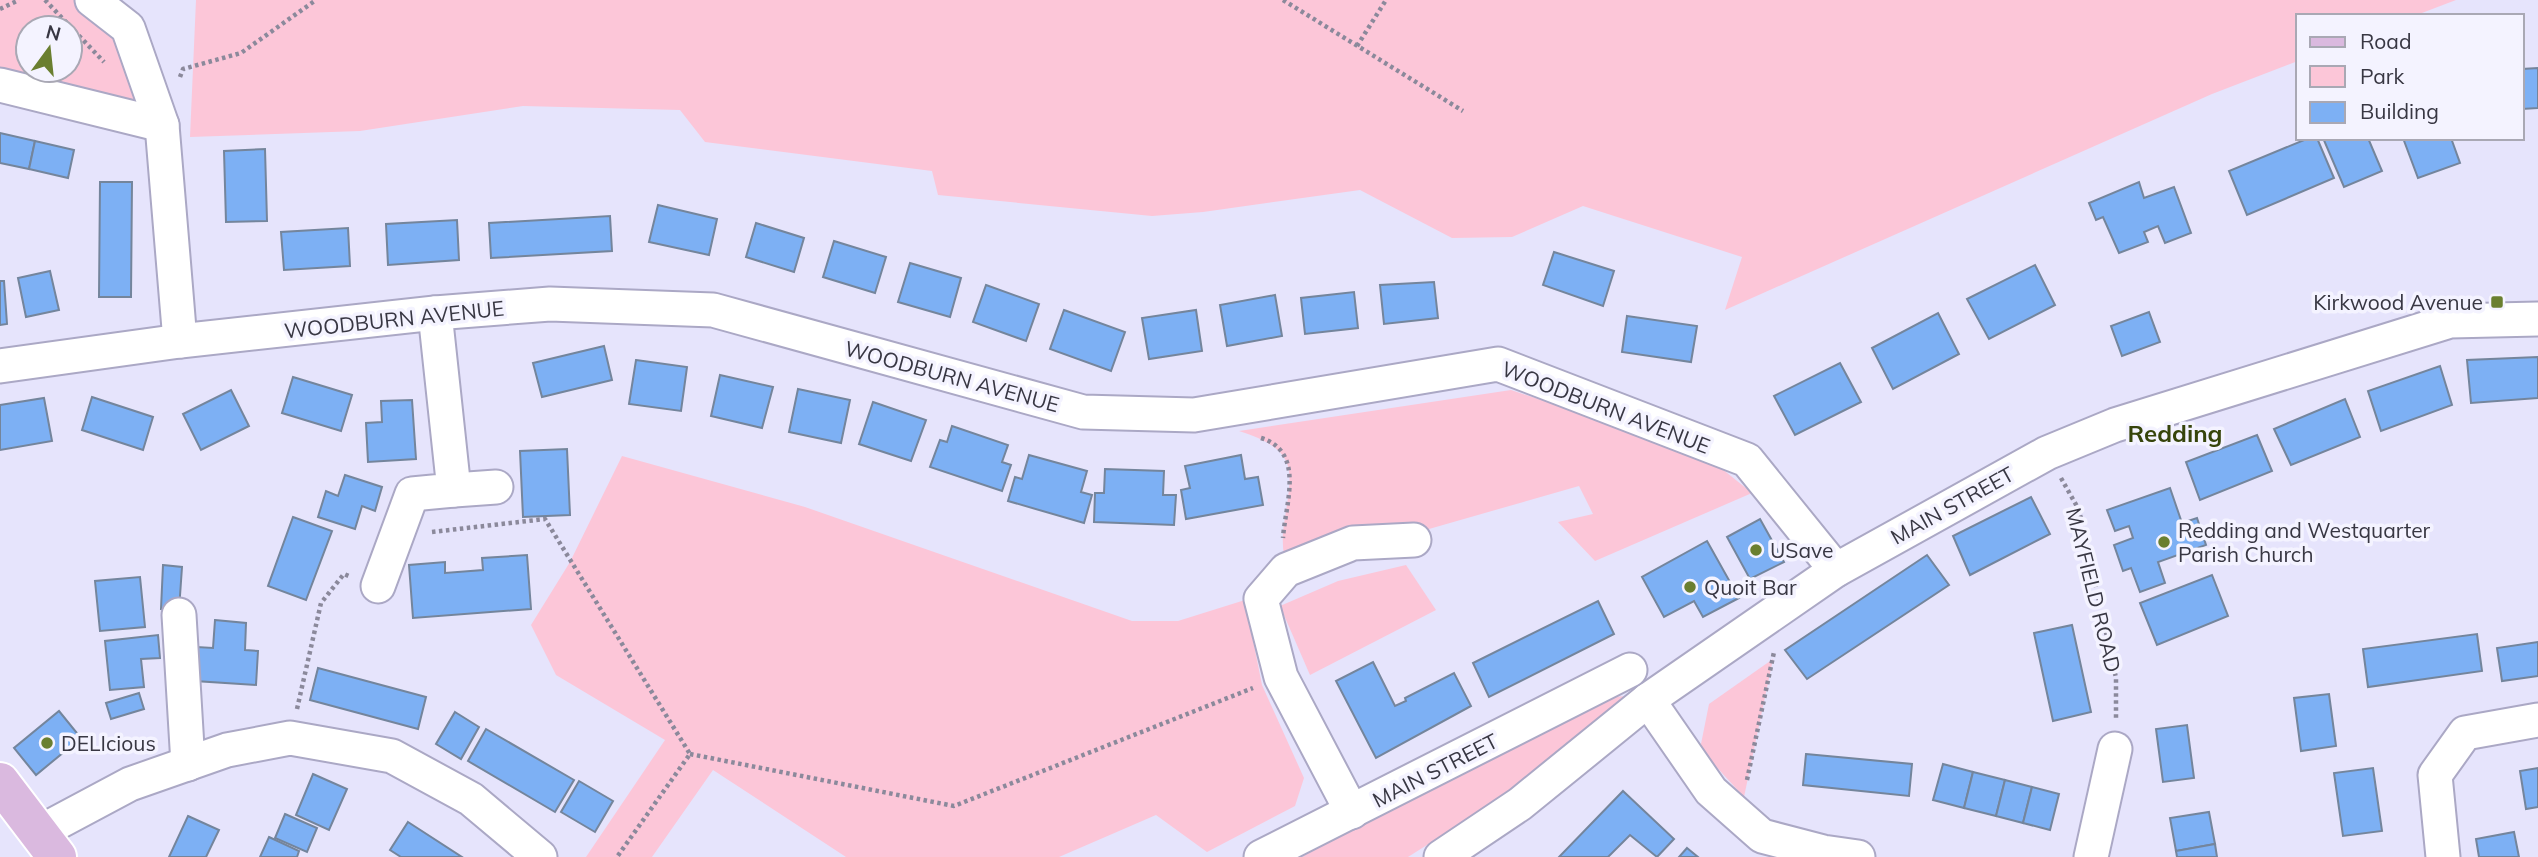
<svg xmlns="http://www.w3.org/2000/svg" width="2538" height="857" viewBox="0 0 2538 857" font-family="Mulish,sans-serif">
<rect width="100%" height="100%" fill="#e6e4fc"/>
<g fill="#fcc6d8" fill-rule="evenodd">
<path d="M 0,0 L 92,0 L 128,28 L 162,125 L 0,85 ZM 28,28 L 70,28 L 70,70 L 28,70 Z"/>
<polygon points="196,0 2456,0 2414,16 2298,16 2298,61 2212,94 1725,310 1742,257 1583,206 1512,237 1452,238 1360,190 1203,212 1152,216 938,195 932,171 705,142 680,110 523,106 360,131 190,137"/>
<path d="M 1511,390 L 1605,421 L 1721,468 L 1752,493 L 1595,561 L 1558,522 L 1593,514 L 1579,486 L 1286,570 C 1284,557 1282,545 1283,532 C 1290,475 1305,452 1239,431 Z"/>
<polygon points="622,456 805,507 1132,621 1178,621 1245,600 1262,685 1304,778 1295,806 1207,852 1156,815 1059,857 846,857 713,770 652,857 586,857 665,740 556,675 531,625 570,562"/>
<polygon points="1406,565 1436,610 1310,675 1280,606 1338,581"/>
<polygon points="1773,659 1744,797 1700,749 1709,704"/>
<polygon points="1643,695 1506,795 1408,857 1302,857 1359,824 1612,697"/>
</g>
<g fill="#7db0f4" stroke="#74859c" stroke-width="2">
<polygon points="2538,68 2538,108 2522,109 2522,69"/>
<polygon points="0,133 35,141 29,169 0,163"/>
<polygon points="2309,138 2317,138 2334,178 2247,215 2229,171"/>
<polygon points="2323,138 2368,138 2382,171 2344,187"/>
<polygon points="2403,138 2451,138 2460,163 2418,178"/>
<polygon points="35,141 74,150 68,178 29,169"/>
<polygon points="265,149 267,221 226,222 224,151"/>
<polygon points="100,182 132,182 131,297 99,297"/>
<polygon points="2139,182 2144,198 2174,187 2191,233 2165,243 2158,226 2144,232 2148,242 2119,253 2103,217 2096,220 2089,203"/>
<polygon points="658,205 717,219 709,255 649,242"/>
<polygon points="610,216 612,251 491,258 489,223"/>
<polygon points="457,220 459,260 388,265 386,224"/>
<polygon points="756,223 804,238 794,272 746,257"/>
<polygon points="348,228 350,266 284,270 281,232"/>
<polygon points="834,241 886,257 875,293 823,277"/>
<polygon points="1554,252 1614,271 1603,306 1543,285"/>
<polygon points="910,263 961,278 950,317 898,302"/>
<polygon points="2035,265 2055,305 1989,339 1967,299"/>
<polygon points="50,271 59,310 26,317 18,278"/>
<polygon points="0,281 4,281 7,324 0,325"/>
<polygon points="1434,282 1438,318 1384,324 1380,285"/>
<polygon points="986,285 1039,304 1026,341 973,322"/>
<polygon points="1354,292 1358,328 1305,334 1301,298"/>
<polygon points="1275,295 1282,336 1227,346 1220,305"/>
<polygon points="1064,310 1125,332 1111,371 1050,349"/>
<polygon points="1196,310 1202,351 1149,359 1142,318"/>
<polygon points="2149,312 2160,342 2122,356 2111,326"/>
<polygon points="1938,313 1959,354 1893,389 1872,348"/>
<polygon points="1627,316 1697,326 1691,362 1622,352"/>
<polygon points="604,346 612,380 542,397 533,363"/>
<polygon points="2538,357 2538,398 2471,403 2467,360"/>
<polygon points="636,360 687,367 681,411 629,404"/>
<polygon points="1840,363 1861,402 1795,435 1774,396"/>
<polygon points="2440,366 2452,405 2381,431 2368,391"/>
<polygon points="720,375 773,387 762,428 711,416"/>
<polygon points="293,377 352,395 341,431 282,413"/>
<polygon points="798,389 850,400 841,443 789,432"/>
<polygon points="231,390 249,426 201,450 183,414"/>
<polygon points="92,397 153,417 143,450 82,430"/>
<polygon points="44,398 52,441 0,450 0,405"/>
<polygon points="2345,399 2360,437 2291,465 2274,429"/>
<polygon points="412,400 416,459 368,462 366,423 382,422 381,401"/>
<polygon points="873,402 926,420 911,461 859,444"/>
<polygon points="952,426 1008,445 1002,462 1011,465 1002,491 930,467 940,440 947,442"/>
<polygon points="2257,435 2272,471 2200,500 2186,462"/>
<polygon points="567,449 570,515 523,517 520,451"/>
<polygon points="1029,455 1087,471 1081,492 1092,495 1084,523 1008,501 1015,477 1022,479"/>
<polygon points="1241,455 1245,479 1258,477 1263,505 1186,519 1181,490 1190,488 1185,466"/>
<polygon points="1105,469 1164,471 1163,495 1176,495 1174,525 1094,522 1095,493 1104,493"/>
<polygon points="345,475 382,487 375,511 362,506 355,529 318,517 326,491 338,496"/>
<polygon points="2170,488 2182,523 2197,518 2206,545 2158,562 2165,583 2140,592 2131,568 2123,571 2114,545 2133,538 2129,526 2115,531 2107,510"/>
<polygon points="2031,497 2050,534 1970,575 1953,536"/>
<polygon points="293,517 332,531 306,600 268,586"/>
<polygon points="1760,519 1784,562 1750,579 1727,537"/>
<polygon points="1707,541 1739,598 1703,617 1694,601 1664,617 1642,577"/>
<polygon points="527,555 531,609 413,618 409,565 445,562 445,573 483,570 482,558"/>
<polygon points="1927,555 1949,585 1807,679 1785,650"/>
<polygon points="163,565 182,567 179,610 161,609"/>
<polygon points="2212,575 2228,616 2157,645 2140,603"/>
<polygon points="140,577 145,627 100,631 95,581"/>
<polygon points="1598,601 1614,634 1489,697 1473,663"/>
<polygon points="215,620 246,623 245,650 258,651 256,685 195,681 197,647 213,648"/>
<polygon points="2072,625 2091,712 2053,721 2034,633"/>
<polygon points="2477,634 2482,671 2368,687 2363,649"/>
<polygon points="158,635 160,658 141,659 144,687 110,690 105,641"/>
<polygon points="2538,642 2538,676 2502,681 2497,648"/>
<polygon points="1373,662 1395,706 1406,701 1405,698 1454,673 1471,706 1376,758 1336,681"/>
<polygon points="318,668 426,697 418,729 310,700"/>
<polygon points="139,693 144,709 111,719 106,703"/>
<polygon points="2329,694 2336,746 2301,751 2294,698"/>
<polygon points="59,711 81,738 36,775 14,748"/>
<polygon points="455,712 479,727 461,759 436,744"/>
<polygon points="2187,725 2194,778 2163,782 2156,729"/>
<polygon points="486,729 574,780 555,812 468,761"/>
<polygon points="1806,754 1912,764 1909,796 1803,785"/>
<polygon points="1943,764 1973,772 1964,808 1933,800"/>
<polygon points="2373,768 2382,831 2343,836 2334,773"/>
<polygon points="2538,768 2538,807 2526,809 2520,771"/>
<polygon points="1973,772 2005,780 1996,816 1964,808"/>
<polygon points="313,774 347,789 329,830 296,815"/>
<polygon points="2005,780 2032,787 2023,823 1996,816"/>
<polygon points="579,781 613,801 595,832 561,812"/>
<polygon points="2032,787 2059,794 2050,830 2023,823"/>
<polygon points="1623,791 1674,839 1657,857 1630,835 1608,857 1559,857"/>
<polygon points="2209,812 2215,844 2176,851 2170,818"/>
<polygon points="285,814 317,828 307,852 275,838"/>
<polygon points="188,816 219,830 206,857 169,857"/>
<polygon points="408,822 462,857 401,857 390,850"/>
<polygon points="2514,832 2519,857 2479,857 2476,839"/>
<polygon points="269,837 299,851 297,857 260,857"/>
<polygon points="2215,844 2217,857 2177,857 2176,851"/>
<polygon points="1687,848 1698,857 1679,857"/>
</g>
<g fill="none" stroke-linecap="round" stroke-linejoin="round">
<g stroke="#aba8c5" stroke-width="37">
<g id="minor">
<polyline points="92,0 128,28 162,125 180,341"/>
<polyline points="0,85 162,125"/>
<polyline points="0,366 180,341 435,313 550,304 713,310 1083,412 1194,415 1498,364 1747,460 1836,570"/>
<polyline points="454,490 496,487"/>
<polyline points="378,586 412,494 454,490 435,313"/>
<polyline points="179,615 188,764"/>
<polyline points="1648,700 1711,791 1762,836 1823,852 1858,857"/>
<polyline points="1352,812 1281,677 1261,599 1286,570 1353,543 1414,540"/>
<polyline points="40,832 130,784 227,750 290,738 392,756 471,799 540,857"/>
<polyline points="1261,857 1630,670"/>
<polyline points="1441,857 1520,804 1648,700 1836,570 2047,453 2115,425 2450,321 2538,319"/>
<polyline points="2091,857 2115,749"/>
<polyline points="2443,857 2435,775 2465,733 2538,720"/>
</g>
</g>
<g stroke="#fff" stroke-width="42">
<polyline id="major" points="0,782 57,857"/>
</g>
<g stroke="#8b899b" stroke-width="4.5" stroke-dasharray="3.5 3.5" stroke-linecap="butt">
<polyline points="45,0 104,62"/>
<polyline points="1283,0 1463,111"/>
<polyline points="0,9 19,0"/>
<polyline points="1357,46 1386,0"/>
<polyline points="180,77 183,69 241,53 316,0"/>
<path d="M 1261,438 C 1306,452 1285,505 1283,538"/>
<polyline points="2061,478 2079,510 2116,678 2116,720"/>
<polyline points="432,532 545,519 690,754 617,857"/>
<polyline points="297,709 321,603 344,574 351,577"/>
<polyline points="690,754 954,806 1253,688"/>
<polyline points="1747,780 1774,652"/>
</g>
<use href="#minor" stroke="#fff" stroke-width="33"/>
<use href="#major" stroke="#dab9df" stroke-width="38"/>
</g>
<g fill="#6a7f30" stroke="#f4f3ff" stroke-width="2.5">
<rect x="2490" y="295" width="14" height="14" rx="3.5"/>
<circle cx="2164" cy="542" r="7"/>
<circle cx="1756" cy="550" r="7"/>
<circle cx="1690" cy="587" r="7"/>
<circle cx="47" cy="743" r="7"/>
</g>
<g text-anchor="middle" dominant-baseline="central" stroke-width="7" stroke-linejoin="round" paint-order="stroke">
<g font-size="21" fill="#383743" stroke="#f4f3ff" text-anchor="start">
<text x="2483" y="302" text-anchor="end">Kirkwood Avenue</text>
<text x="2178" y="530">Redding and Westquarter<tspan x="2178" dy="24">Parish Church</tspan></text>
<text x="1770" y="550">USave</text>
<text x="1704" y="587">Quoit Bar</text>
<text x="61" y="743">DELIcious</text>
</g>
<g font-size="21" fill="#383743" stroke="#f4f3ff">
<text transform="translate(394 319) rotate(-6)">WOODBURN AVENUE</text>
<text transform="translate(952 376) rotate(15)">WOODBURN AVENUE</text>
<text transform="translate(1606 407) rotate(21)">WOODBURN AVENUE</text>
<text transform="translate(1952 505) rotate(-29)">MAIN STREET</text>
<text transform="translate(2094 590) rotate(76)">MAYFIELD ROAD</text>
<text transform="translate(1435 770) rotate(-27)">MAIN STREET</text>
</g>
<g font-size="24" font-weight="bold" fill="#36440b" stroke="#f4f3ff">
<text x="2175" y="433">Redding</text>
</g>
</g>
<rect x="2296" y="14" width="228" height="126" fill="#f4f3ff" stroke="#a9a8b4" stroke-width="2"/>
<rect x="2310" y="37" width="35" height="10" fill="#dab9df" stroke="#a9a8b4" stroke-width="2"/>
<text x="2360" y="49" font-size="21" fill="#383743">Road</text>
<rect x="2310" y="66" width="35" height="21" fill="#fcc6d8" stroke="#a9a8b4" stroke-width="2"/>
<text x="2360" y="84" font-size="21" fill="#383743">Park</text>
<rect x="2310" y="102" width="35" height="21" fill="#7db0f4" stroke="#a9a8b4" stroke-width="2"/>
<text x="2360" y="119" font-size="21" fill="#383743">Building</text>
<g transform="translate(49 49) rotate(15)"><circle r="33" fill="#f4f3ff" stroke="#a9a8b4" stroke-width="2"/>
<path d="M0-5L12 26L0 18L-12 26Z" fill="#6a7f30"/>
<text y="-10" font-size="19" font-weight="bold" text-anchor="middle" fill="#383743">N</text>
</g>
</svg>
